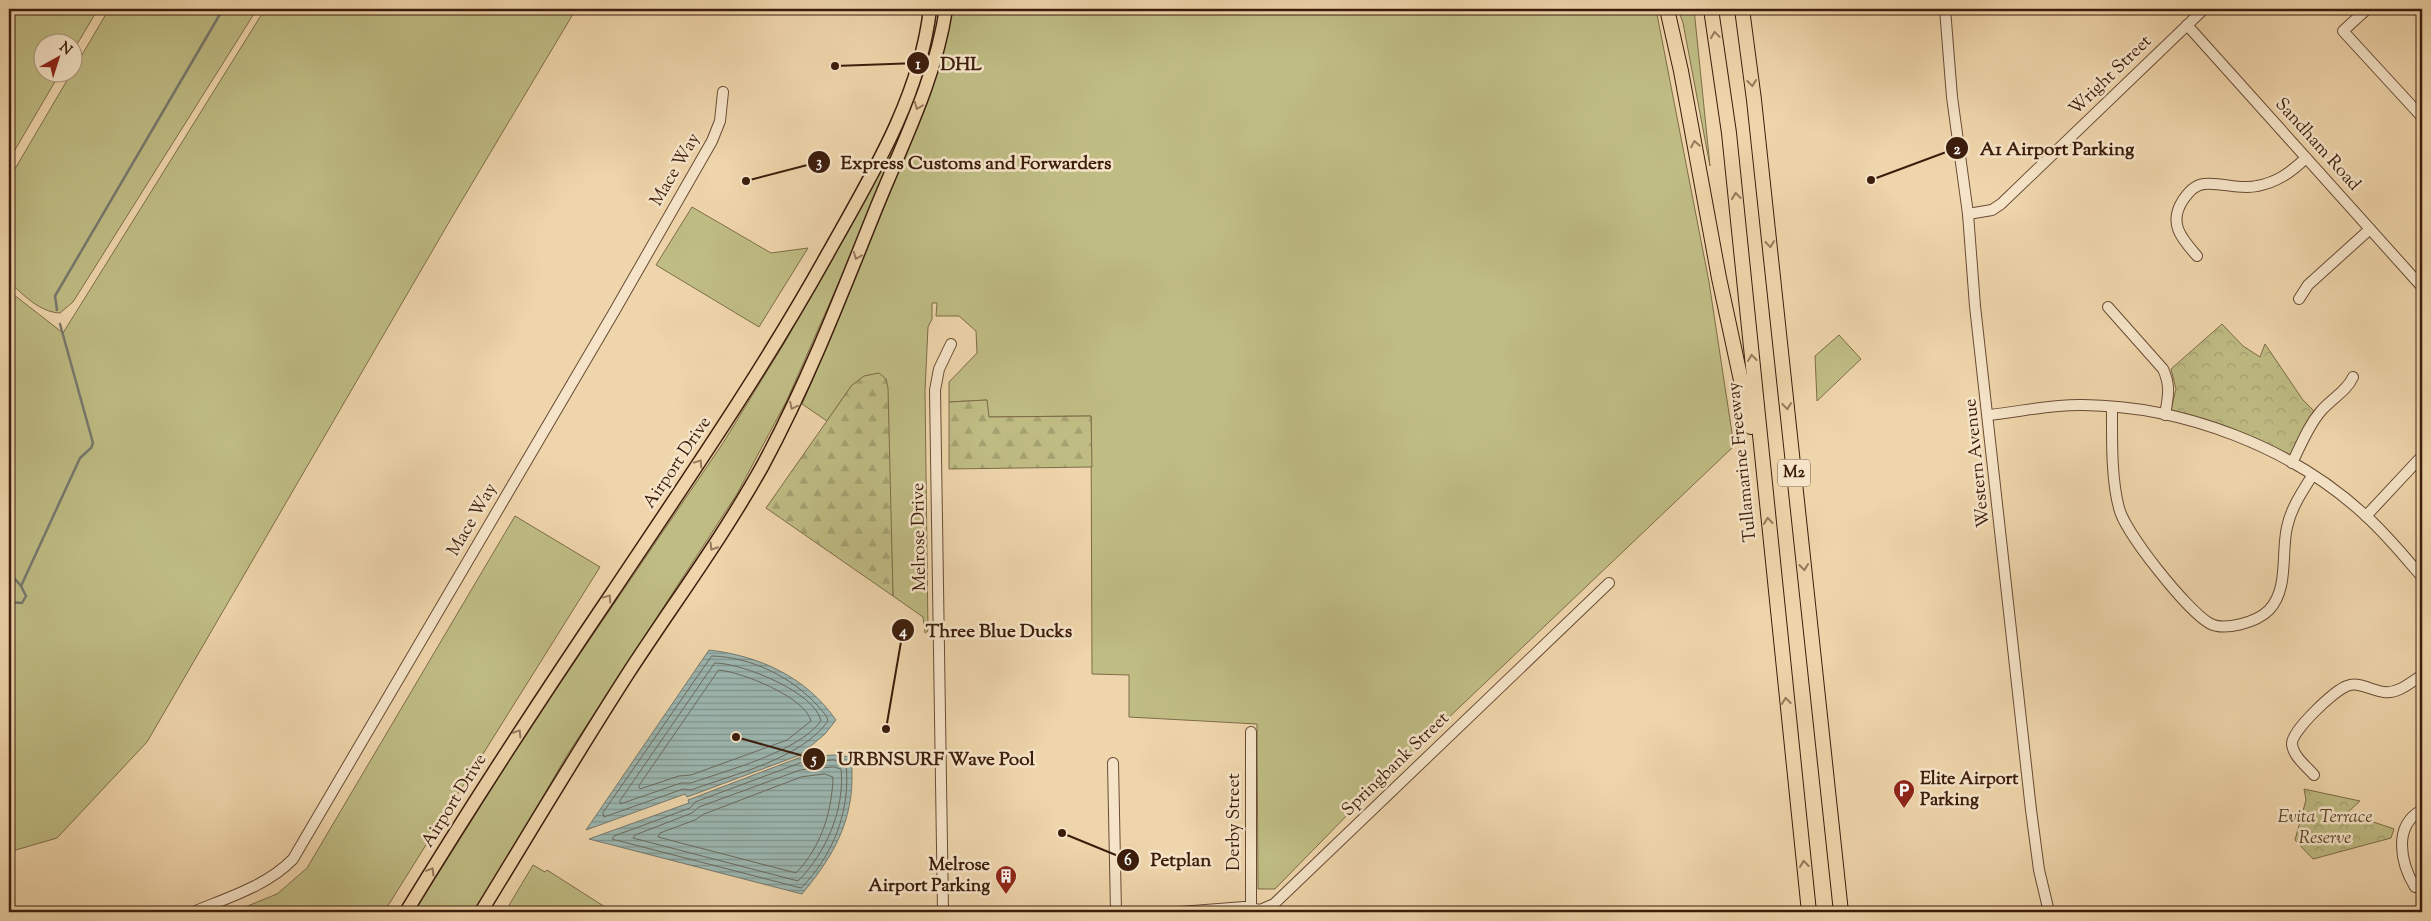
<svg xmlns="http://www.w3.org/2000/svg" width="2431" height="921" viewBox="0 0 2431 921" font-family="'Sorts Mill Goudy',serif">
<defs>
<pattern id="forest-firs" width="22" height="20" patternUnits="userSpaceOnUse" patternTransform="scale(1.25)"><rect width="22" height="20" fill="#bfbc84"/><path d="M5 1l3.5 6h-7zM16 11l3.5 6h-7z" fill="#a5a171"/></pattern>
<pattern id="park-crowns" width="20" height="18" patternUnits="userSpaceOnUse" patternTransform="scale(1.25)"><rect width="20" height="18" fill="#bfbc84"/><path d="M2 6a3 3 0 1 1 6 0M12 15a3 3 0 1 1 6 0" fill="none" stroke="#a5a171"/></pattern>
<pattern id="water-rules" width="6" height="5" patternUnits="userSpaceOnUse" patternTransform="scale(1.25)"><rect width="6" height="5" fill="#9cb7b1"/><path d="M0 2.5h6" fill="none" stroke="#80948e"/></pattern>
</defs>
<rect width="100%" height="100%" fill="#efd5ab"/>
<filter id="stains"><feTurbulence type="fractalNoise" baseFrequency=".004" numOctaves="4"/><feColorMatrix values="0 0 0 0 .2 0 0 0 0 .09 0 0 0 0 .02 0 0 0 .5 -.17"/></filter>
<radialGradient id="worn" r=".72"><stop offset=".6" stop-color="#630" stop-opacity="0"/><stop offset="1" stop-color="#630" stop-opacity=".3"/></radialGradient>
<g fill="#bfbc84" stroke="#7e6c48">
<polygon points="10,9 98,9 73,51 72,42 42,42 42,72 60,73 9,160"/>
<path d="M 109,9 L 257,9 L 73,302 L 60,313 C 39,312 24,295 9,282 L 9,179 Z"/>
<polygon points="265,9 576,9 452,217 147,742 57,838 9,852 9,291 63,333"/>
<path d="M 952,9 L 1656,9 L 1709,282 L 1734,446 L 1361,801 L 1275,889 L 1258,889 L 1257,724 L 1129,717 L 1129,675 L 1092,674 L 1091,416 L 988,417 L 987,400 L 949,402 L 949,382 L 977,353 L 976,331 L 959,316 L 936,316 L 937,303 L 932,303 L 932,319 L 928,327 L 925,391 L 928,631 L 925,633 L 923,617 L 893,596 L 886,379 L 852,385 L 827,421 L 802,404 C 833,335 860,265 889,195 C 914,133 940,74 952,9 Z"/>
<polygon points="1678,9 1694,9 1710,166 1683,23"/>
<polygon points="890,153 895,155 787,400 737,494 566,757 476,912 414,912 531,726 723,443 785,342"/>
<polygon points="692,207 771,253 808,248 759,327 656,265"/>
<polygon points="1839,335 1861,359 1817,401 1815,356"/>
<polygon points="515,516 600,567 384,912 233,912 277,894 307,868"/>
<polygon points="533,865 545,872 547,870 613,912 505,912"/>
</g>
<g fill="url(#forest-firs)" stroke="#7e6c48">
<polygon points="879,373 886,379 888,388 893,596 766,508 852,385 864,376"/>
<polygon points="987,400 989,417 1091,416 1092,467 949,469 949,402"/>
</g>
<g fill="url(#park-crowns)" stroke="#7e6c48">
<path d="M 2222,324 L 2243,346 L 2260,357 L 2265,344 L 2303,400 L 2315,412 L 2307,422 L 2290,456 C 2252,434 2214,420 2171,410 L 2176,389 L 2171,369 Z"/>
<polygon points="2304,789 2360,801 2347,813 2394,829 2391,838 2313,859 2295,840 2306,800"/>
</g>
<g fill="url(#water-rules)" stroke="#76796f">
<path d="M 709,650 C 760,656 806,677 836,720 L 825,734 L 800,755 L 687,797 L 685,794 L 586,830 Z"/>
<path d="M 834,755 L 851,757 C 857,814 837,852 802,894 L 589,839 L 689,803 L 688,800 L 801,757 Z"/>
</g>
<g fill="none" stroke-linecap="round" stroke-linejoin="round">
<g stroke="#6c6a5e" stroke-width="1">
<path d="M 712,656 C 751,657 792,677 818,706 C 822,711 827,715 828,721 C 801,759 734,774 691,790 L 683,789 L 604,817 L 603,813 Z"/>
<path d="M 715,663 C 742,663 815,692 821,721 C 798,752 728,770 691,783 L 681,783 L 620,804 L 620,801 Z"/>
<path d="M 719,670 C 742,672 805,697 811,721 L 787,740 L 691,775 L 679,776 L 640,789 L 639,786 Z"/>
<path d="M 834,760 L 846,764 C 851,810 833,856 801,888 L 612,839 L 614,836 L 690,808 L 695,802 L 800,763 Z"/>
<path d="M 834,767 L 841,769 C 845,809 826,853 798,881 L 633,838 L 635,835 L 692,813 L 699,807 L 800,770 Z"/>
<path d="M 825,774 L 833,777 C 832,812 821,847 796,873 L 658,837 L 660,833 L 695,820 L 704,814 L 801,777 Z"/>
</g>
<g stroke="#76796f" stroke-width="2.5">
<polyline points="57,310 55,296 223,9"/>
<polyline points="9,572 21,586"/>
<polyline points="9,602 22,603 26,596 21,586 80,458 91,448 93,443 60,324"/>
</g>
<g stroke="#694b34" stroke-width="12">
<g id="minor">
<polyline points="1945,9 1952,97 1968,214 1975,306 2031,810 2039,870 2049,912"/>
<polyline points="2367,9 2343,31 2422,117"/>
<polyline points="2187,25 2422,287"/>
<polyline points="1968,214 1992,210 2001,204 2204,9"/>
<path d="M 2197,256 C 2181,238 2168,223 2183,200 C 2188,193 2194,185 2204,184 C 2221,182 2239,190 2257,186 C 2278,182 2291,172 2306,158"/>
<polyline points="2299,299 2308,285 2370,229"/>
<path d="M 2108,307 L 2163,369 C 2171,386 2168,397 2165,415"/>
<path d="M 2112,407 C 2112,437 2111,479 2119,508 C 2125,533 2187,610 2209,623 C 2224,632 2257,622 2269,610 C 2289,589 2281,553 2287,527 C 2291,508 2302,492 2312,476"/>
<path d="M 1989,415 C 2020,412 2051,404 2083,405 C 2183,406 2292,447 2366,516 C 2386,534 2404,556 2422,577"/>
<path d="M 2292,463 C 2301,445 2308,426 2321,411 C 2331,399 2347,391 2353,377"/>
<polyline points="2366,516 2422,456"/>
<polyline points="1251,732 1251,912"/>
<polyline points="1113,763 1116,912"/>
<path d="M 2314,775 C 2306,766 2293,756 2292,744 C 2291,731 2335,690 2347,686 C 2359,681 2372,691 2384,692 C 2398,694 2411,682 2422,675"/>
<path d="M 2415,887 C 2401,864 2392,826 2422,810"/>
<path d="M 193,912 C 227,898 267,886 293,859 L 614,312 L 712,141 L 720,121 L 723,92"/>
<polyline points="943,912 935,390 939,369 951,344"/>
<polyline points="1180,912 1244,907 1260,910 1274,904 1609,583"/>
</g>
</g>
<g stroke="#3c1d0c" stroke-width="15">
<g id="major">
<path d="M 406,912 C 472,804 541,698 612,593 C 686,482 762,372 827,255 C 870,178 920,98 930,9"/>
<path d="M 481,912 C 530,832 578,751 629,672 C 674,603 723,537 763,465 C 806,385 839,301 873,216 C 900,148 935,82 946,9"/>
</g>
</g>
<g stroke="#3c1d0c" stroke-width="16">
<g id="highway">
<polyline points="1667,9 1681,71 1719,278 1751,427"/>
<polyline points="1711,9 1729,133 1809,912"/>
<polyline points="1742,9 1754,100 1841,912"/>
</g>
</g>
<use href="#minor" stroke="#f5e4c8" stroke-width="10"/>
<use href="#major" stroke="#efd5ab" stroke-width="12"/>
<use href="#highway" stroke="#efd5ab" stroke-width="14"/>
</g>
<defs><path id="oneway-chevron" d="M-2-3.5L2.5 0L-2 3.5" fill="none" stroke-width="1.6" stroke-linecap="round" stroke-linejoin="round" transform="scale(1.25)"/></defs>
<g stroke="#96795c">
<use href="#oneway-chevron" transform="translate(1715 35) rotate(-98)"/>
<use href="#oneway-chevron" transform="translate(1752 83) rotate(83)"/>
<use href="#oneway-chevron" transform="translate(918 106) rotate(112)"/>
<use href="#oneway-chevron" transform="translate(1695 144) rotate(-100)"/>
<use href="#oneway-chevron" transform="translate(1736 196) rotate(-96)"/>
<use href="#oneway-chevron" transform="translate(1770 244) rotate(84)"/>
<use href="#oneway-chevron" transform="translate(857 256) rotate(112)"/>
<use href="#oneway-chevron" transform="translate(1752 358) rotate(-96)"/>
<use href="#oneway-chevron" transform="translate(793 406) rotate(116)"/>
<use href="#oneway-chevron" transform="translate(1787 406) rotate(84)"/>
<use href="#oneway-chevron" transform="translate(699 463) rotate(-56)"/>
<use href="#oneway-chevron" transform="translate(1768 521) rotate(-96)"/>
<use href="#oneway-chevron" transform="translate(713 547) rotate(122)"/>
<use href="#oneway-chevron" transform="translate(1804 567) rotate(84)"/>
<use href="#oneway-chevron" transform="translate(608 598) rotate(-56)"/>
<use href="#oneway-chevron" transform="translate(1786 701) rotate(-96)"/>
<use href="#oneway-chevron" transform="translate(518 733) rotate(-58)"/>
<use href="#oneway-chevron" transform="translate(1804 864) rotate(-96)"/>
<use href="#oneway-chevron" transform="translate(431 871) rotate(-59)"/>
</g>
<defs>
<g id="parking-pin" transform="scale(1.125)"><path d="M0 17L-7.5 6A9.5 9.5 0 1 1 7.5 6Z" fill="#8f2418" stroke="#f5e4c8"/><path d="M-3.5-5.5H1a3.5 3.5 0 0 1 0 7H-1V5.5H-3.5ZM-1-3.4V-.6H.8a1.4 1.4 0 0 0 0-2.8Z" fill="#fff"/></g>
<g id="building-pin" transform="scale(1.125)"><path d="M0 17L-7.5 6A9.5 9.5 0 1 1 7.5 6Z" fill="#8f2418" stroke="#f5e4c8"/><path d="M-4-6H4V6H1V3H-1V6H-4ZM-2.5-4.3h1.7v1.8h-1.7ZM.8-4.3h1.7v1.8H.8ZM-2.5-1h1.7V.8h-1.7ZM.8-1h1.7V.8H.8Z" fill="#fff"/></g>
</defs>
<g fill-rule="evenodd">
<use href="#parking-pin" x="1904" y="790"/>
<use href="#building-pin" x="1006" y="876"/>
</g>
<g text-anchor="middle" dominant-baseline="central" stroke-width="5" stroke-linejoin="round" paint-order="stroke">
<rect fill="#f5e4c8" stroke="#745944" stroke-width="1" x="1778" y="459.5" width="32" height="27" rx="4"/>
<g font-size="16" font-weight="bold" fill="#3c1d0c">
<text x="1794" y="473">M2</text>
</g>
<g font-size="18" fill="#3c1d0c" stroke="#f5e4c8">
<text transform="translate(2111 76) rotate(-44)">Wright Street</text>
<text transform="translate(2317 145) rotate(48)">Sandham Road</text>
<text transform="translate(676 170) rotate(-60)">Mace Way</text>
<text transform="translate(1743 462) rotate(-96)">Tullamarine Freeway</text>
<text transform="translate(678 463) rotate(-56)">Airport Drive</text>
<text transform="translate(1978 463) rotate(-96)">Western Avenue</text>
<text transform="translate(473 520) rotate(-60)">Mace Way</text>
<text transform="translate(920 537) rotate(-91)">Melrose Drive</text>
<text transform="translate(1396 765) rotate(-44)">Springbank Street</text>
<text transform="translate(455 801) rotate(-58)">Airport Drive</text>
<text transform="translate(1235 822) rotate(-90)">Derby Street</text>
</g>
<g font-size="18" font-weight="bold" fill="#3c1d0c" stroke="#f5e4c8" text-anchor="start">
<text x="1920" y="780">Elite Airport<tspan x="1920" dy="21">Parking</tspan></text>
<text x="990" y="866" text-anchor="end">Melrose<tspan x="990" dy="21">Airport Parking</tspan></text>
</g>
<g font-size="18" font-style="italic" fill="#5d452a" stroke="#f5e4c8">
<text x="2325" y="818">Evita Terrace<tspan x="2325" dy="21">Reserve</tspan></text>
</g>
</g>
<path fill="none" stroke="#3c1d0c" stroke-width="2" d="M835 66L918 63M1871 180L1957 148M746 181L819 162M886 729L903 630M736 737L814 759M1062 833L1128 860"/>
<g fill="#3c1d0c" stroke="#f5e4c8" stroke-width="2">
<circle cx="835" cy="66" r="5"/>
<circle cx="1871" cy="180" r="5"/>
<circle cx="746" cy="181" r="5"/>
<circle cx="886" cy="729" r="5"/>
<circle cx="736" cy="737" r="5"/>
<circle cx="1062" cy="833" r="5"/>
<circle cx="918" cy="63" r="12"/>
<circle cx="1957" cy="148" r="12"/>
<circle cx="819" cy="162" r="12"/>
<circle cx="903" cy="630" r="12"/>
<circle cx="814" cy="759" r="12"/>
<circle cx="1128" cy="860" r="12"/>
</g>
<g font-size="15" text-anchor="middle" font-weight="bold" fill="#fff">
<text x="918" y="69">1</text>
<text x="1957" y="154">2</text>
<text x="819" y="167">3</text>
<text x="903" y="636">4</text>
<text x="814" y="764">5</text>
<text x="1128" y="865">6</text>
</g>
<g font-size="19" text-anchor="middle" font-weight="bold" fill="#3c1d0c" stroke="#f5e4c8" stroke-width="5" stroke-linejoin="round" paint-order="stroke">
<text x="961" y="70">DHL</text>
<text x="2057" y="155">A1 Airport Parking</text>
<text x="976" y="169">Express Customs and Forwarders</text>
<text x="999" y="637">Three Blue Ducks</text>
<text x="936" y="765">URBNSURF Wave Pool</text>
<text x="1181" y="866">Petplan</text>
</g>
<rect width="2431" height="921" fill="none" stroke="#efd5ab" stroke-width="30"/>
<rect x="10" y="10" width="2411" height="901" fill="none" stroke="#3c1d0c" stroke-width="2.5"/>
<rect x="15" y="15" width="2401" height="891" fill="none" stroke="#3c1d0c"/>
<g transform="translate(58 58) rotate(39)"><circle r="24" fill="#f5e4c8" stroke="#ab947d"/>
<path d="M0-4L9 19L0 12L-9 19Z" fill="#8f2418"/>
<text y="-8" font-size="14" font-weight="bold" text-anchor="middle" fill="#3c1d0c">N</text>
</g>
<rect width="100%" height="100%" filter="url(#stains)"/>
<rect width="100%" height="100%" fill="url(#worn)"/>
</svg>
